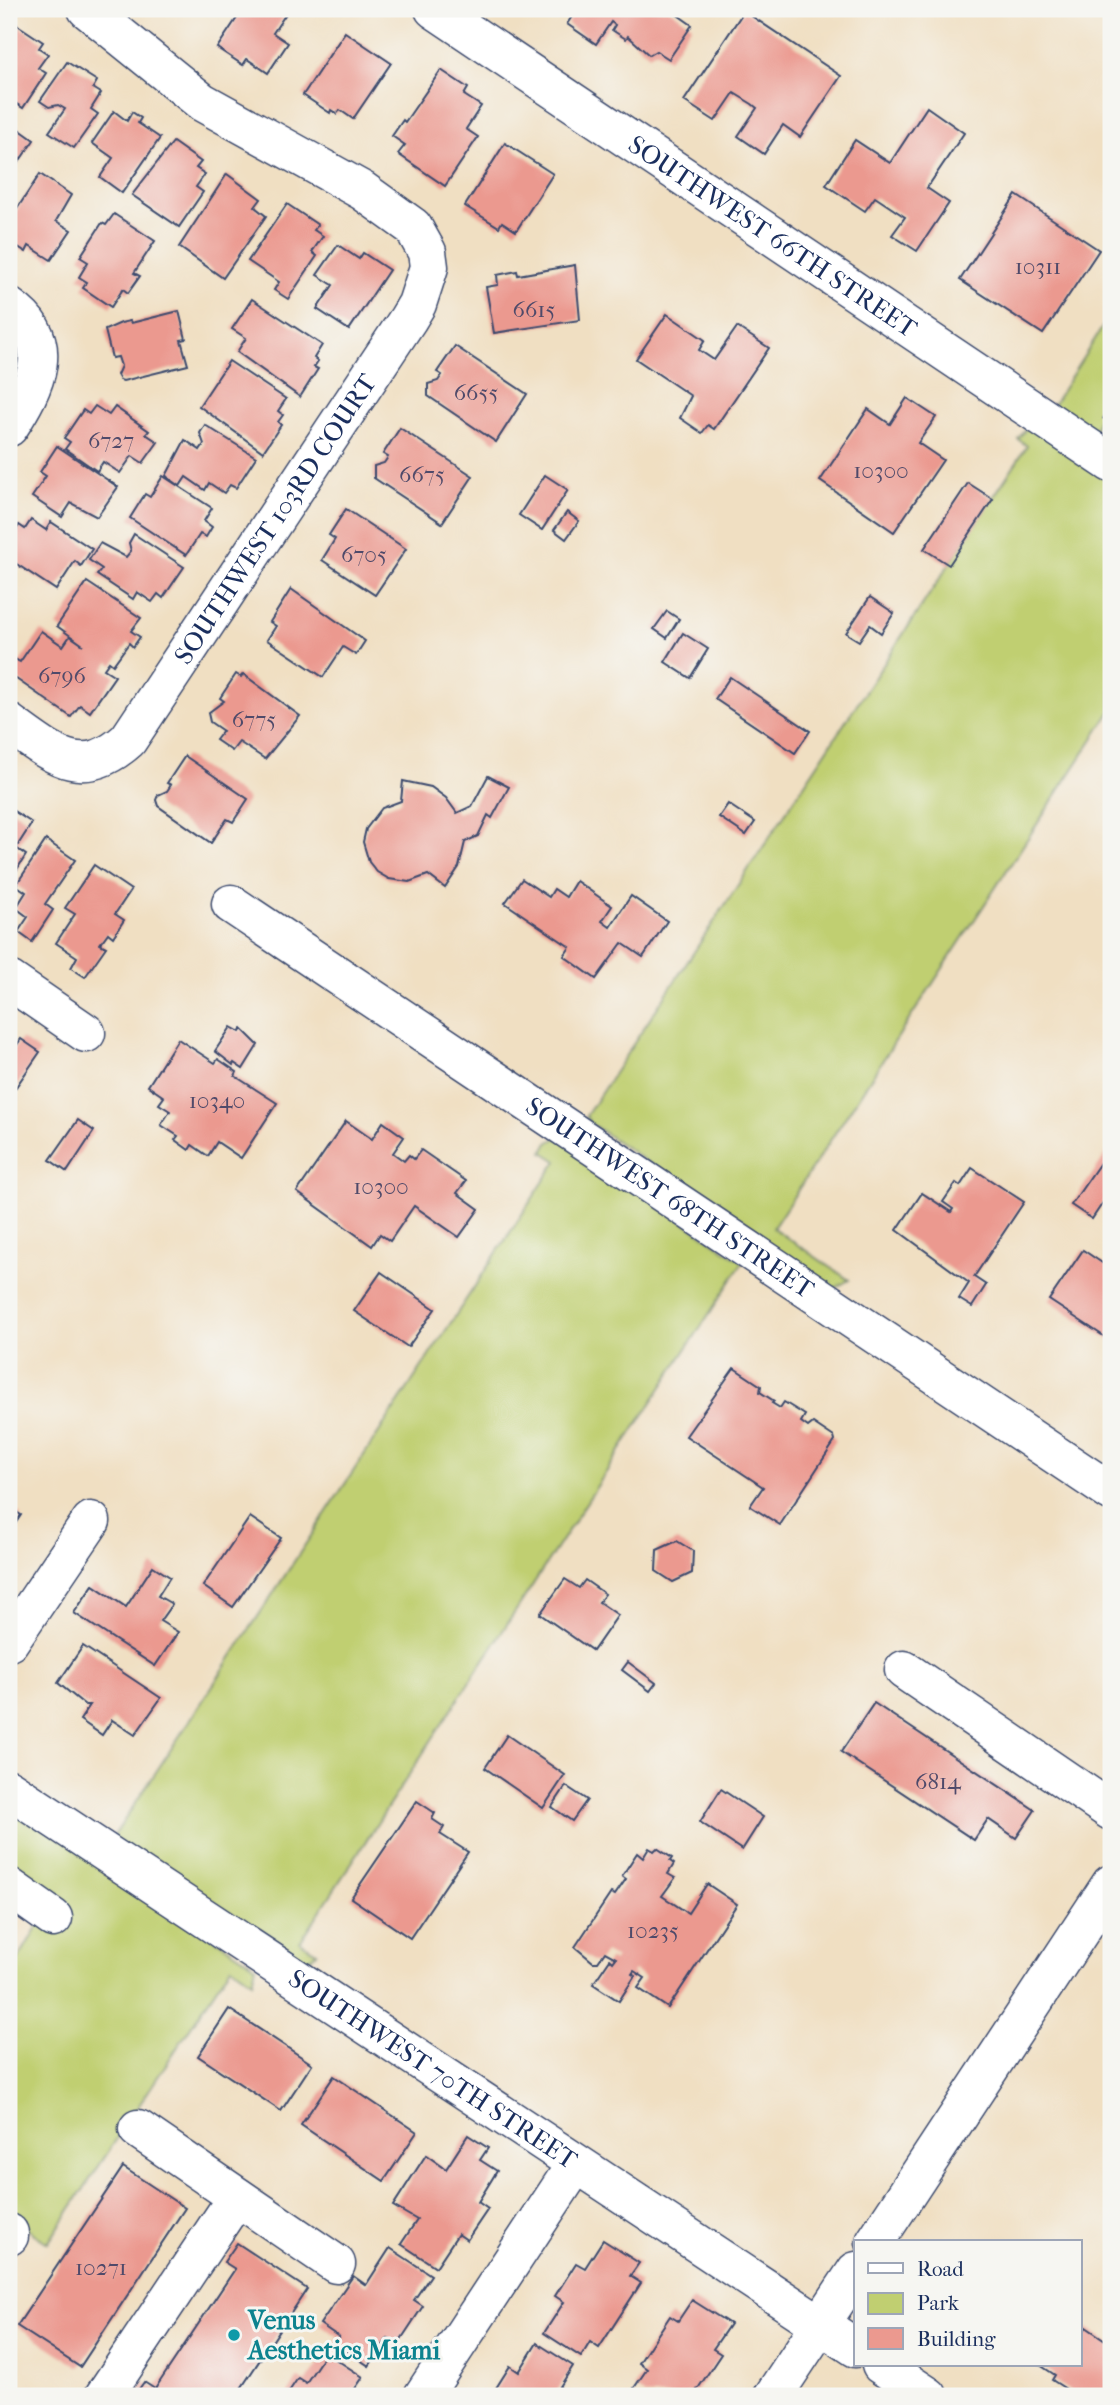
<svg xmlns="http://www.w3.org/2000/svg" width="1120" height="2405" viewBox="0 0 1120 2405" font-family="'IM FELL French Canon',serif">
<rect width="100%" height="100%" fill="#f6f6f2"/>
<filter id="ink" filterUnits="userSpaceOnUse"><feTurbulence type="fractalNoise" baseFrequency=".0143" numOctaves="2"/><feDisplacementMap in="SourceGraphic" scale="14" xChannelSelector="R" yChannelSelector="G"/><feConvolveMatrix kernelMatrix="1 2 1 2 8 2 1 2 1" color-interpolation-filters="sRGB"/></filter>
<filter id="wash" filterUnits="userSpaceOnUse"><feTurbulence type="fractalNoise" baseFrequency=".00686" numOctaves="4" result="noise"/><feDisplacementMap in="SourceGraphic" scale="28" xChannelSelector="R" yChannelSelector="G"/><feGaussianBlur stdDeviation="1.57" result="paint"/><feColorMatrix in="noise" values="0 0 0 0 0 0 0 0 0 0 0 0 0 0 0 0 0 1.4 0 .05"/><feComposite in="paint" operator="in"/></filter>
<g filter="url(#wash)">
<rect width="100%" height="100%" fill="#f0dfc2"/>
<g fill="#c0cf71" stroke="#6e7f68" stroke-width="2">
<polygon points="1111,314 1111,444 1108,440 1110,422 1100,414 1094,434 1051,408"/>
<polygon points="1030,424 1111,478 1111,711 773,1228 849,1280 833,1289 590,1123 586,1116 1027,446 1018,439"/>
<polygon points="558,1137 743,1262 300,1942 317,1952 303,1966 112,1839 557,1161 543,1152 548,1143"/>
<polygon points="9,1801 256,1966 252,1981 231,1966 48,2243 9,2217 9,1975 51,1903 41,1885 9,1864"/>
</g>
<g id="blocks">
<g fill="#eb998f">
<polygon points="243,9 289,9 273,33 288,43 268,73 247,59 243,65 217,48"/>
<polygon points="577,9 669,9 692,25 669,59 656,51 649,55 628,36 626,39 612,30 615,25 611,22 596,44 567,24"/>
<polygon points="744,11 841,76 800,137 783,125 764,154 738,136 757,108 752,104 734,93 715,121 684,101"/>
<polygon points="13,22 43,42 39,48 48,54 38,68 46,73 23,108 9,99 9,75 13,70 9,67 9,29"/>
<polygon points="345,32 391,63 353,119 340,110 337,114 331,110 330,113 303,95"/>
<polygon points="67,62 97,81 93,88 101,93 91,109 98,114 74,148 49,132 65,109 58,105 49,107 40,101"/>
<polygon points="441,70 468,88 464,95 481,106 466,129 478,137 445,186 398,154 405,145 392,136 403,120 405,122"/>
<polygon points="927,107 964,133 927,188 949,203 917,251 892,235 905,217 875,197 865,211 826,185 855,140 890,163"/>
<polygon points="114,111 127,121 132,112 141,118 138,123 160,138 122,193 100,177 113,158 92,143"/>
<polygon points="9,122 34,140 9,176"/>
<polygon points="173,142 201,162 196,168 205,174 196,187 203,192 179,227 132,195"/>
<polygon points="505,143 553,174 516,231 502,222 499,227 465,206"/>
<polygon points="40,174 71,195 56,221 71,230 51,260 29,246 26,252 9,241 9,221"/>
<polygon points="227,174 261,199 255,207 266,216 223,278 179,247"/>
<polygon points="1016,195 1099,250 1043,334 960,280"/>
<polygon points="287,204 318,225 314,230 323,236 312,252 317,256 288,299 274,290 279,282 248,261"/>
<polygon points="114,214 155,241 134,273 140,276 128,293 123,289 111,307 83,288 87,282 79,277 88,262 80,257 102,223 106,225"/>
<polygon points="338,245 359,259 363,253 389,270 349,330 317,309 333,285 317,275"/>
<polygon points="575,265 580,320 494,333 486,287 498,285 497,275 517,271 518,275"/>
<polygon points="252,299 322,345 314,358 318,361 314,367 318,369 300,397 237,352 246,338 232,329"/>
<polygon points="179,311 186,339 181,340 188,365 123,381 120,380 117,375 121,366 118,357 112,358 105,330 121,323 130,321 131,323"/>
<polygon points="667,314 705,340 699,350 714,360 737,327 769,348 714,429 708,425 702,433 680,418 691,396 636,359"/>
<polygon points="455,346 527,394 496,442 428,396 428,384 438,381 442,375 437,372"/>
<polygon points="229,361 286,399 278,411 283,415 278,422 281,425 263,452 199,406"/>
<polygon points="907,398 936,417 918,443 943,460 894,532 820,481 868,409 890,424"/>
<polygon points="95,406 109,415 115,407 149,431 146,434 158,442 143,463 132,456 120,473 103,462 97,471 65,449 70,442 64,438 83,410 89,414"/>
<polygon points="205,425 256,457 236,488 230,485 224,493 209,483 205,490 186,477 180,486 166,476 185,440 200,450 204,444 200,433"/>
<polygon points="400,428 473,476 442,523 374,478 374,466 384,463 388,457 383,454"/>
<polygon points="57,446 118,487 97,517 71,503 62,517 32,497 46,476 40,472"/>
<polygon points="545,475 568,490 542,530 519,515"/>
<polygon points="163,476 212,508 204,521 212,527 206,537 200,534 186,555 130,518 145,494 150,497"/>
<polygon points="968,483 993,499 949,565 924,549"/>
<polygon points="346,509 406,549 375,595 322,560 335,539 329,535"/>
<polygon points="567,512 579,521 566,539 554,530"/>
<polygon points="31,520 46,530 51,522 92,549 81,566 75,561 56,590 9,559 9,541 19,525 25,529"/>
<polygon points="134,534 184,567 163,598 158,594 152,602 137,592 133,599 97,575 102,569 89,560 100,543 126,557 131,551 129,543"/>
<polygon points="87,582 141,618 131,631 140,637 133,647 129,643 113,665 109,662 104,669 115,676 90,712 80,705 71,717 9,674 9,656 20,662 41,631 63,646 70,636 83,645 57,626"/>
<polygon points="291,589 365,641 356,655 343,647 323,677 267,640 276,626 270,622"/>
<polygon points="870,597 894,613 881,633 870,625 859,641 846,633"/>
<polygon points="667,611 679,619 667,638 654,629"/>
<polygon points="683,633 708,649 690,678 665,662"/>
<polygon points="236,674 241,677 243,674 300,716 265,759 239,742 232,751 216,740 223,731 210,722 208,713 224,701 220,698"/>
<polygon points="730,677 810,731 795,753 715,699"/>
<polygon points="185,756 248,799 233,822 227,819 211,843 158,806 156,800 158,795 167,791 171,785 167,783"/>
<polygon points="488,776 509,787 492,818 488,815 478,836 465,842 459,867 445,888 428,875 409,882 389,879 377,872 369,862 363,842 366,829 382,808 401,801 403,781 431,787 446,798 457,813 472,806"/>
<polygon points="728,804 755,822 746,835 719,817"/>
<polygon points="9,808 32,823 16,848 26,855 9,882"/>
<polygon points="46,840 75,860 45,904 53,910 32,942 18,932 28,917 16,908 26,892 16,885"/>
<polygon points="94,865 131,890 115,914 124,920 113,937 108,933 100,944 106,947 85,977 71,968 77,957 56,943 75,914 65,908"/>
<polygon points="522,879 549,897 554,889 566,897 576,881 612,906 602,921 610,927 631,896 667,921 643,957 622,943 596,979 564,956 570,947 505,903"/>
<polygon points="231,1027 240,1032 242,1029 258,1045 243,1069 234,1063 233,1065 215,1051"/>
<polygon points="21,1039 40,1052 9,1097 9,1045 14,1049"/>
<polygon points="178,1039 215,1063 218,1059 237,1072 235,1076 277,1103 241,1158 217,1142 208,1156 192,1145 189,1150 175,1140 178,1136 161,1125 170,1111 159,1104 164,1097 148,1086"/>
<polygon points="78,1120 94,1131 67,1172 50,1160"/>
<polygon points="346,1121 372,1139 383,1122 404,1137 393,1153 404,1161 409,1155 414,1159 421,1150 466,1181 457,1193 479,1209 459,1237 414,1206 390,1241 380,1234 372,1246 297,1192"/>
<polygon points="1111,1147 1111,1201 1106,1198 1092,1219 1071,1205"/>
<polygon points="972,1168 1024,1202 974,1277 986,1285 972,1307 959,1299 969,1283 897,1230 922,1193 951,1212 953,1209 943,1202 956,1183 960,1186"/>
<polygon points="1083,1250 1111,1269 1111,1341 1049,1300"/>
<polygon points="381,1272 435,1309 408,1347 354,1311"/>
<polygon points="734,1368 761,1386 760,1392 774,1401 772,1403 780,1408 784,1402 805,1415 801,1422 808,1427 813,1423 834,1437 835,1441 780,1525 750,1506 763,1487 686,1436"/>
<polygon points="9,1507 21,1515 9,1533"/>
<polygon points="250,1517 281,1538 233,1607 203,1586"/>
<polygon points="677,1541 693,1551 692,1573 673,1582 656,1571 657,1550"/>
<polygon points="153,1566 170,1577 158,1596 172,1604 160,1621 178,1632 155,1666 74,1613 93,1585 126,1607"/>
<polygon points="565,1579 579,1588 585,1580 605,1594 599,1602 618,1615 593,1651 540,1614"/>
<polygon points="83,1646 161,1698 135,1735 112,1720 102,1735 80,1720 90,1705 85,1705 58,1683"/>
<polygon points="628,1662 656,1683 650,1691 622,1670"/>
<polygon points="874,1703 1035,1810 1016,1838 988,1819 974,1840 841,1752"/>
<polygon points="507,1735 565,1775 543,1808 485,1768"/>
<polygon points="566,1786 587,1800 572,1821 552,1807"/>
<polygon points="721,1789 763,1817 742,1850 700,1822"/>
<polygon points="417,1801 435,1813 432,1819 444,1827 440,1834 468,1852 410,1938 351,1898"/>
<polygon points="649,1848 654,1851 657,1848 672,1858 670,1861 674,1864 668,1874 675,1878 662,1896 688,1913 707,1884 737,1904 668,2008 638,1988 645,1978 634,1971 632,1974 635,1976 619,2001 593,1984 610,1959 613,1962 616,1958 605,1952 598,1962 593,1962 575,1947 611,1893 615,1895 626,1879 622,1876 637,1853 643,1858"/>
<polygon points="229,2009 312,2064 281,2111 198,2056"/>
<polygon points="334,2076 417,2132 384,2181 301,2125"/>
<polygon points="468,2135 488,2148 480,2160 497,2171 478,2202 488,2209 467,2240 458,2234 436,2267 401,2244 417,2220 393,2206 426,2155 446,2169"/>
<polygon points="123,2167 185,2208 80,2367 17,2326"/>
<polygon points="603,2240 639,2263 630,2276 641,2283 599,2348 590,2342 581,2357 544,2333 564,2302 555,2296 576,2263 585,2268"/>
<polygon points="237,2243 307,2289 236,2396 134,2396 144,2382 155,2389 235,2269 224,2262"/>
<polygon points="390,2248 431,2275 414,2300 423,2306 398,2344 388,2338 369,2366 335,2343 339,2337 320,2324 353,2276 366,2285"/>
<polygon points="692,2300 730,2324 713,2349 721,2354 693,2396 687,2393 685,2396 646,2396 634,2388 647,2369 639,2363 670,2316 678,2321"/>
<polygon points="1086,2327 1111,2344 1111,2396 1077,2396 1052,2380 1055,2375 1040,2365 1080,2365 1080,2337"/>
<polygon points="537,2343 573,2366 554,2396 491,2396 510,2366 519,2372"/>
<polygon points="326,2353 363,2377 350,2396 286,2396 298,2378 306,2383"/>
</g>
</g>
</g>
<g filter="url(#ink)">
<use href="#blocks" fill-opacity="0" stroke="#3b496d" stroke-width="2"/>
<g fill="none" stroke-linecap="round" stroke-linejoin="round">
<g stroke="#3b496d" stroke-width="41">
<g id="minor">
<path id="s1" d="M 434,9 L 1111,463"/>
<path d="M 9,307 C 59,341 35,387 9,427"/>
<path id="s2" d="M 9,723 C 52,754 81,782 128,740 L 408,319 L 417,304 L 429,267 L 427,252 L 413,227 L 363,191 L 202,102 L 87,9"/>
<path id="s3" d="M 231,904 L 1111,1492"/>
<polyline points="9,980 86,1033"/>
<polyline points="9,1642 91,1521"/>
<polyline points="904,1670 1111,1811"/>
<path id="s4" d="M 9,1789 L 856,2348"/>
<polyline points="9,1887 53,1918"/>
<polyline points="138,2129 336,2264"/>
<polyline points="9,2233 9,2236"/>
<polyline points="875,2242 1111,1884"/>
<polyline points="881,2365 928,2396"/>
<polyline points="104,2396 237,2197"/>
<polyline points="423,2396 576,2164"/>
<polyline points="773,2396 856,2271"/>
</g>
</g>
<polyline stroke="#3b496d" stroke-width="4.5" stroke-dasharray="5 5" stroke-linecap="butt" points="1104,420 1111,406"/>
<use href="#minor" stroke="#fff" stroke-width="38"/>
</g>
</g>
<circle fill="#0f9aa8" stroke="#f6f6f2" stroke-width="2.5" cx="234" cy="2335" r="7"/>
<g text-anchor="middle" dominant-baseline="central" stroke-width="6" stroke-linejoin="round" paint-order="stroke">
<g font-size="23" fill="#4f4a6a">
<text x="1038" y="266">10311</text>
<text x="534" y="309">6615</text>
<text x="476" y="392">6655</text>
<text x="111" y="440">6727</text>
<text x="881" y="470">10300</text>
<text x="422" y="474">6675</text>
<text x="364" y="554">6705</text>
<text x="62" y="675">6796</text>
<text x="254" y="719">6775</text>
<text x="217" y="1100">10340</text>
<text x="381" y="1186">10300</text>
<text x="938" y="1781">6814</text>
<text x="653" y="1930">10235</text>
<text x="101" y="2267">10271</text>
</g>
<g font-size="26" fill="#1b2f5e" stroke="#f6f6f2">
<text stroke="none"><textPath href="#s1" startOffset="408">SOUTHWEST 66TH STREET</textPath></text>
<text stroke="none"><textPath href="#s2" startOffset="401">SOUTHWEST 103RD COURT</textPath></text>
<text stroke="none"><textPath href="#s3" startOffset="528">SOUTHWEST 68TH STREET</textPath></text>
<text stroke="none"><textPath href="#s4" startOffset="508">SOUTHWEST 70TH STREET</textPath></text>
</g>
<g font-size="26" font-weight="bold" fill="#0d838f" stroke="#f6f6f2" text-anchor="start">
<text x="248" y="2320">Venus<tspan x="248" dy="30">Aesthetics Miami</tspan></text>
</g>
</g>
<rect width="1120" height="2405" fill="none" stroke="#f6f6f2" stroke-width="35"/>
<rect x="854" y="2240" width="228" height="126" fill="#f6f6f2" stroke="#9ea6b7" stroke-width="2"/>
<rect x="868" y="2263" width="35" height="10" fill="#ffffff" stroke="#9ea6b7" stroke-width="2"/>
<text x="917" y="2276" font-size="21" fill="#1b2f5e">Road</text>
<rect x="868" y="2293" width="35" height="21" fill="#c0cf71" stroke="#9ea6b7" stroke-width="2"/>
<text x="917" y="2310" font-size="21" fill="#1b2f5e">Park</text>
<rect x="868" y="2328" width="35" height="21" fill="#eb998f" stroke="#9ea6b7" stroke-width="2"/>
<text x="917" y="2346" font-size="21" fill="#1b2f5e">Building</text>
</svg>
